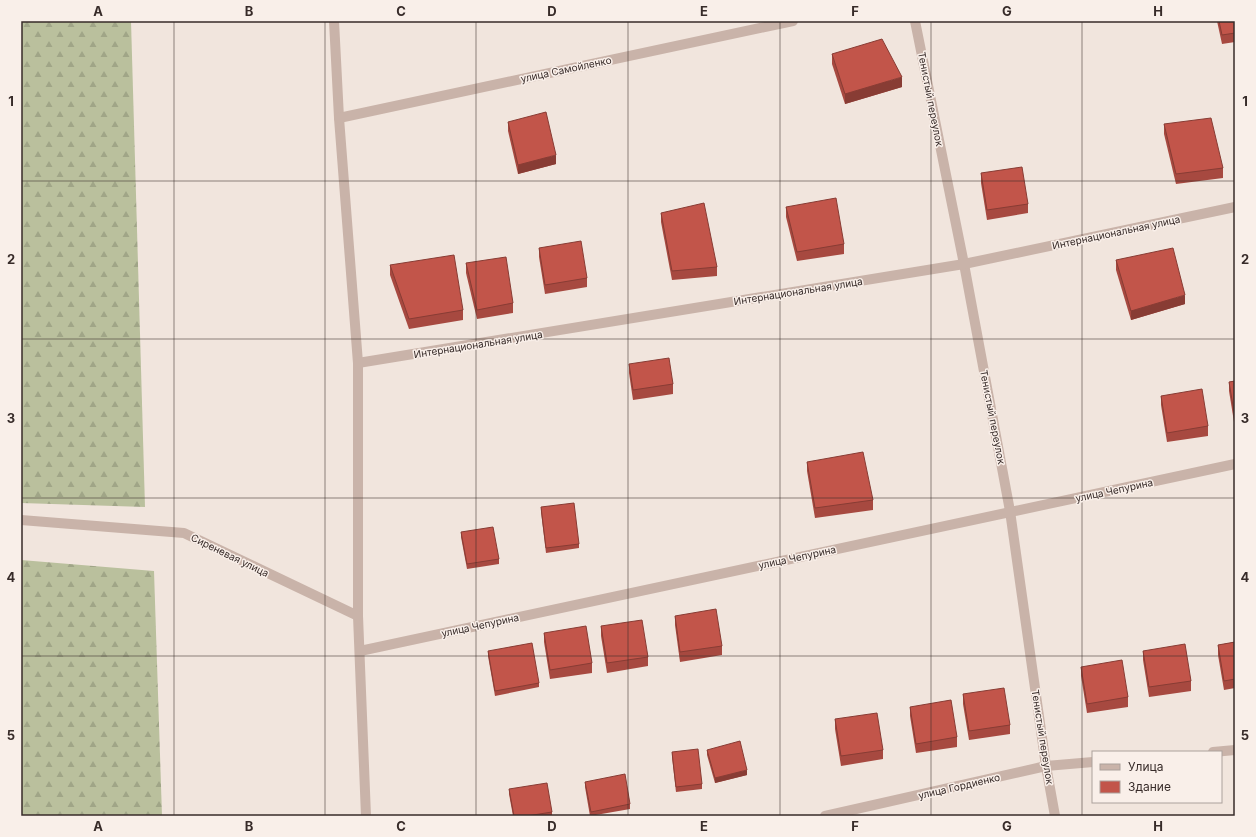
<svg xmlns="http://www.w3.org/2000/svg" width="1256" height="837" viewBox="0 0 1256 837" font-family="Inter,sans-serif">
<defs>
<pattern id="forest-firs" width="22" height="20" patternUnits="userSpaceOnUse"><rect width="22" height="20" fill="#bac09d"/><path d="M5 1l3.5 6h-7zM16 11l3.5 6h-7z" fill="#a0a587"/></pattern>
</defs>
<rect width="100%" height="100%" fill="#f1e5dd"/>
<g fill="url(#forest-firs)">
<path d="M21,21H131L145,507L21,503Z"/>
<path d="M21,560L154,571L162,816H21Z"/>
</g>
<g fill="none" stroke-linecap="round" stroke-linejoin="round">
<g stroke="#c9b3a9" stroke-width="10">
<path d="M334,21L339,118L358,363V616L366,816"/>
<path d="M915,21L964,264L1010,511L1046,766L1055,816"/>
<path d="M339,118L793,21"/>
<path d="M358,363L964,264L1235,207"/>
<path d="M21,520L184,533L358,616"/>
<path d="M360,651L1235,464"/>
<path d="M1213,752L1235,750"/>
<path d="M825,816L1046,766L1093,762"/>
</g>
</g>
<g fill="#a74940">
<path d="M1217,21H1235V42L1222,44Z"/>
<path d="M832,54L902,87L845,104L832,64Z"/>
<path d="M508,122L556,164L518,174L508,131Z"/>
<path d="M1164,124L1223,168V178L1176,184L1164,134Z"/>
<path d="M981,173L1028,204V213L987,220L981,183Z"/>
<path d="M786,207L844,244V254L797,261L786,217Z"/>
<path d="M661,213L717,267V276L672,280L661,222Z"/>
<path d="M539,248L587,278V287L545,294L539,257Z"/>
<path d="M1116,260L1185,304L1131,320L1116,270Z"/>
<path d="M466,263L513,303V313L477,319L466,273Z"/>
<path d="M390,265L463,310V320L409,329L390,275Z"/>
<path d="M629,364L673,384V394L633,400L629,373Z"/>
<path d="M1235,381V428L1229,391V382Z"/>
<path d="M1161,396L1208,426V436L1167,442L1161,405Z"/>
<path d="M807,462L873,500V510L815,518L807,471Z"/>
<path d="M541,507L579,544V548L546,553L541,512Z"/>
<path d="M461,532L499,559V564L467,569L461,537Z"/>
<path d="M675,616L722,646V655L680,662L675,625Z"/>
<path d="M601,626L648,657V666L607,673L601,636Z"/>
<path d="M544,633L592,663V673L550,679L544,642Z"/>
<path d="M1235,642V688L1224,690L1218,655V645Z"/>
<path d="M488,651L539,683V687L495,696L488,656Z"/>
<path d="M1143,651L1191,681V691L1149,697L1143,660Z"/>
<path d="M1081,667L1128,697V707L1087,713L1081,676Z"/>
<path d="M963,694L1010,725V734L969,740L963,704Z"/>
<path d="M910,707L957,737V747L916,753L910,716Z"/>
<path d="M835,719L883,750V759L841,766L835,729Z"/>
<path d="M707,750L747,775L715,783L707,755Z"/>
<path d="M672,752L702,784V789L676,792L672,757Z"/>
<path d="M585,782L630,804V809L590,816L585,787Z"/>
<path d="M509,789L552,812V816H513L509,794Z"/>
</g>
<g fill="#883c34">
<path d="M902,77V87L845,104V94Z"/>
<path d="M556,155V164L518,174V165Z"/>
<path d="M1185,295V304L1131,320V311Z"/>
<path d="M747,770V775L715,783V778Z"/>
</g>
<g fill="#c2554a" stroke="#883c34">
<path d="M1219,21H1235V33L1222,35Z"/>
<path d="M882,39L902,77L845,94L832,54Z"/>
<path d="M546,112L556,155L518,165L508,122Z"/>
<path d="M1211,118L1223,168L1176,174L1164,124Z"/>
<path d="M1022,167L1028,204L987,210L981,173Z"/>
<path d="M836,198L844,244L797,252L786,207Z"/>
<path d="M704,203L717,267L672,271L661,213Z"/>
<path d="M581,241L587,278L545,285L539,248Z"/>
<path d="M1173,248L1185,295L1131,311L1116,260Z"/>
<path d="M454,255L463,310L409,319L390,265Z"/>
<path d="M506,257L513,303L477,310L466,263Z"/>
<path d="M669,358L673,384L633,390L629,364Z"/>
<path d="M1235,381V418L1229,382Z"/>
<path d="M1202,389L1208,426L1167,433L1161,396Z"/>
<path d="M863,452L873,500L815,508L807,462Z"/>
<path d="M574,503L579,544L546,548L541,507Z"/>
<path d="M493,527L499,559L467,564L461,532Z"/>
<path d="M716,609L722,646L680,652L675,616Z"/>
<path d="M642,620L648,657L607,663L601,626Z"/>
<path d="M586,626L592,663L550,670L544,633Z"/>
<path d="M1235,642V679L1224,681L1218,645Z"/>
<path d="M532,643L539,683L495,691L488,651Z"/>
<path d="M1185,644L1191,681L1149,687L1143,651Z"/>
<path d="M1122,660L1128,697L1087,704L1081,667Z"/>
<path d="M1004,688L1010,725L969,731L963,694Z"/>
<path d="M951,700L957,737L916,744L910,707Z"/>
<path d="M877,713L883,750L841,756L835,719Z"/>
<path d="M740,741L747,770L715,778L707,750Z"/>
<path d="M698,749L702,784L676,787L672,752Z"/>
<path d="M625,774L630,804L591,812L585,782Z"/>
<path d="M547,783L552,812L527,816H514L509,789Z"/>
</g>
<path fill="none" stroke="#372b29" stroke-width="1" stroke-opacity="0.55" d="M174,21V816M325,21V816M476,21V816M628,21V816M780,21V816M931,21V816M1082,21V816M21,181H1235M21,339H1235M21,498H1235M21,656H1235"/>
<g text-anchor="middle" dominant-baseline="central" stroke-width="3" stroke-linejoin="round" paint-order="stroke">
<g font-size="10" fill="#372b29" stroke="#f9efe9">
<text transform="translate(566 69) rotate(-12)">улица Самойленко</text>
<text transform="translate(931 99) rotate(79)">Тенистый переулок</text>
<text transform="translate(1116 232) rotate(-12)">Интернациональная улица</text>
<text transform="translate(798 291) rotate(-9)">Интернациональная улица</text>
<text transform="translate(478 344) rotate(-9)">Интернациональная улица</text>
<text transform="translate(993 417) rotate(79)">Тенистый переулок</text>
<text transform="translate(1114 490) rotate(-12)">улица Чепурина</text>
<text transform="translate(230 555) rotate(26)">Сиреневая улица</text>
<text transform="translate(797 557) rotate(-12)">улица Чепурина</text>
<text transform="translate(480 625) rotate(-12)">улица Чепурина</text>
<text transform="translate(1043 737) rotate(81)">Тенистый переулок</text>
<text transform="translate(959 786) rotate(-13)">улица Гордиенко</text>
</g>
</g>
<rect width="1256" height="837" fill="none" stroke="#f9efe9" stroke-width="44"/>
<rect x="1092" y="751" width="130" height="52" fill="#f9efe9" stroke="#aba19c"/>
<rect x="1100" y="764" width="20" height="6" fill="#c9b3a9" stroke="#aba19c"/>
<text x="1128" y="771" font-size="12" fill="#372b29">Улица</text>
<rect x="1100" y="781" width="20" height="12" fill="#c2554a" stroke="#aba19c"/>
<text x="1128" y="791" font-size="12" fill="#372b29">Здание</text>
<rect x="22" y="22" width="1212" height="793" fill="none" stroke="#372b29" stroke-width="1.5"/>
<g font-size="13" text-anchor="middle" font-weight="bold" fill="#372b29">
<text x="98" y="16">A</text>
<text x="249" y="16">B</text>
<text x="401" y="16">C</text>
<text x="552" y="16">D</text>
<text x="704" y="16">E</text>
<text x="855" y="16">F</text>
<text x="1007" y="16">G</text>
<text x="1158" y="16">H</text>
<text x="11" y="106">1</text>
<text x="1245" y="106">1</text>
<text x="11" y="264">2</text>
<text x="1245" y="264">2</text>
<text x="11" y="423">3</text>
<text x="1245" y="423">3</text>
<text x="11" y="582">4</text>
<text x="1245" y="582">4</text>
<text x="11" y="740">5</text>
<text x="1245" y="740">5</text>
<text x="98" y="831">A</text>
<text x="249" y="831">B</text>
<text x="401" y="831">C</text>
<text x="552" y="831">D</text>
<text x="704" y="831">E</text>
<text x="855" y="831">F</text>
<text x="1007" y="831">G</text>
<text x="1158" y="831">H</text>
</g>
</svg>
